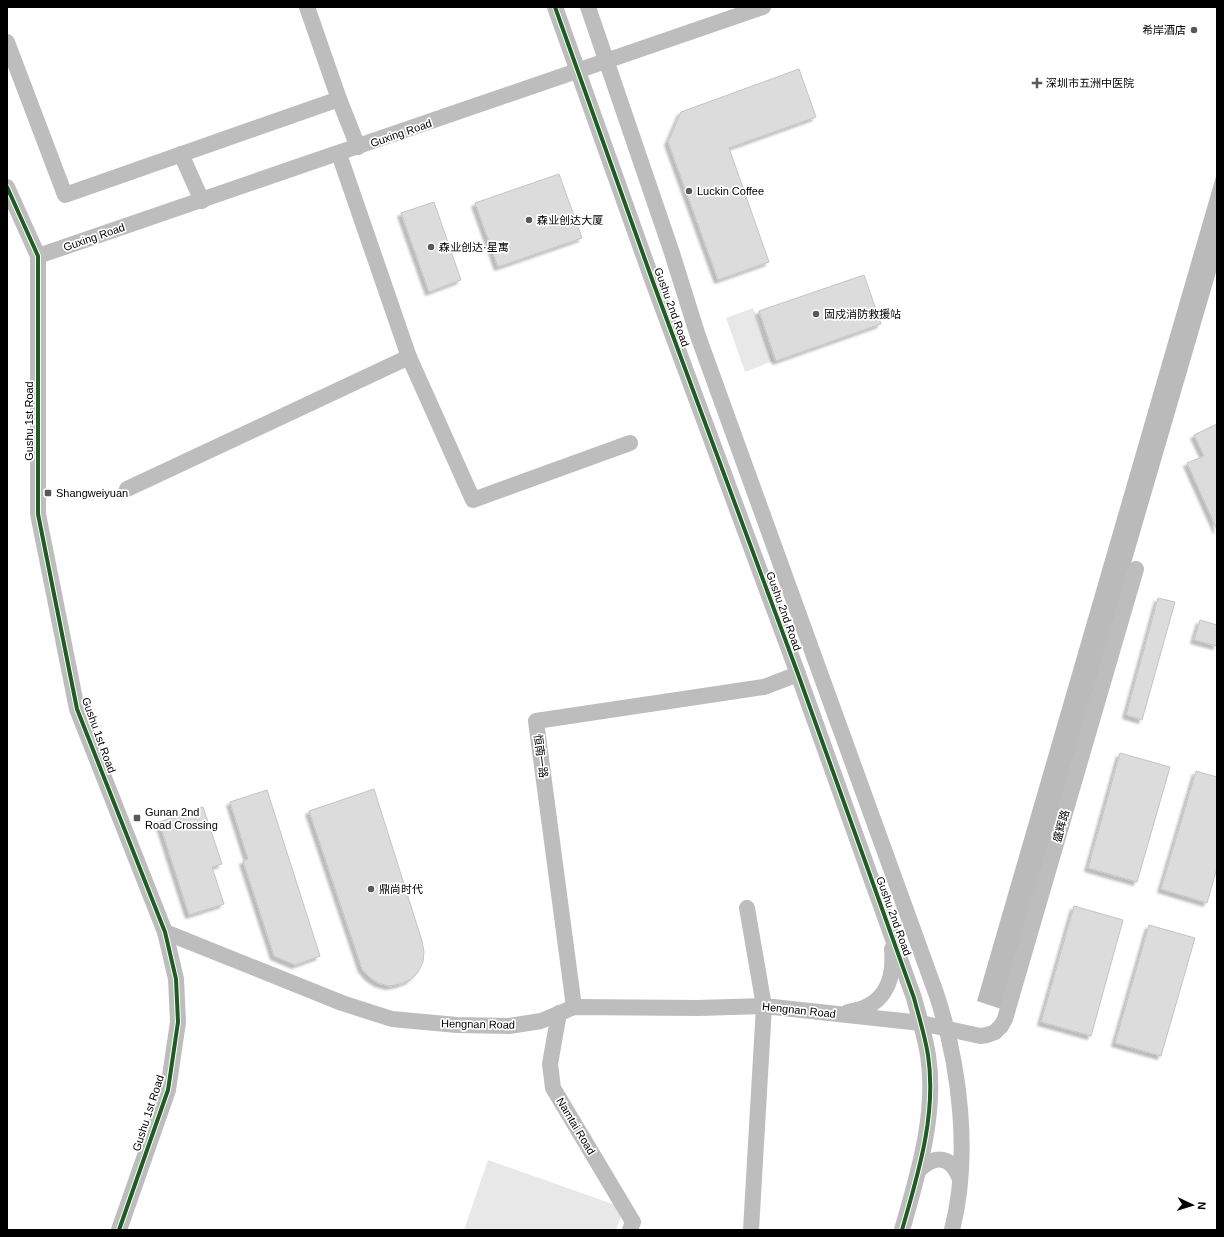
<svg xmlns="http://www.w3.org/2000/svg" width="1224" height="1237" viewBox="0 0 1224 1237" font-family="Helvetica,'Noto Sans SC',sans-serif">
<defs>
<filter id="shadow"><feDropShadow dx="-3.5" dy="3.5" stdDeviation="1" flood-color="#0004"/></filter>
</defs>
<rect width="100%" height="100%" fill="#fff"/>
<g fill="#e8e8e8">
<path d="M753,308L773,361L745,372L726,318Z"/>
<path d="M488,1160L624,1208L616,1230H464Z"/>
</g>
<path fill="#bababa" d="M1217,173V269L1001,1009L977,1001Z"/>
<g fill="#dcdcdc" stroke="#c4c4c4" filter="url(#shadow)">
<path d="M799,69L816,117L729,148L769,262L718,280L668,142L681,112Z"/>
<path d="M559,174L582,238L498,267L475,203Z"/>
<path d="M434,202L461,280L429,292L401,213Z"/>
<path d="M864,275L881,324L776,361L759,311Z"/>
<path d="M1217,424V530L1187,463L1204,456L1194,435Z"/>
<path d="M1158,598L1175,602L1142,720L1126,715Z"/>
<path d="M1200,620L1217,625V646L1194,640Z"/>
<path d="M1120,753L1170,767L1137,882L1088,868Z"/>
<path d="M1196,771L1217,777V868L1207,903L1161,889Z"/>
<path d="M374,789L422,941L424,952L423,962L418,972L410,980L400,984L389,986L378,983L369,977L362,969L309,811Z"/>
<path d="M267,790L320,956L295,965L274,956L243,861L248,859L230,802Z"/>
<path d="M203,807L222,864L212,867L224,904L189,915L159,822Z"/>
<path d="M1074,906L1123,920L1091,1036L1041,1022Z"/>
<path d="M1149,925L1195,938L1161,1056L1115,1043Z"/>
</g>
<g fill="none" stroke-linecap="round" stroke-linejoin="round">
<g stroke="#bdbdbd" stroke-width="16">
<path d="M307,7L339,99L358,147"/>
<path d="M555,7L653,282L798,674L914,998C919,1017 925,1036 928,1055C937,1114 918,1174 902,1230"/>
<path d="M588,7L671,250L698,336L936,993C960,1065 971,1156 952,1230"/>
<path d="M7,42L65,195L339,99"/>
<path d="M181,154L202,201"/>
<path d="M339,154L409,357L473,500L630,443"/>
<path d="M7,187L38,256V514L77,709L165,932L176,979L178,1022L168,1090L119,1230"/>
<path d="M38,256C280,175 521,89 763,7"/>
<path d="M127,489L409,357"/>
<path d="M747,908L764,1006L751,1230"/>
<path d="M165,932L342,1003L392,1019L457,1025L509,1026L541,1021L574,1007L698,1008L764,1006L921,1023L980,1036L987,1035L995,1032L1001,1026L1005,1019L1136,569"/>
<path d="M574,1007L536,721L764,687L798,674"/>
<path d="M848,1012C883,1007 895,983 892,949"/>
<path d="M559,1013L550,1064L553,1088L633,1222L630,1230"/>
<path d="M919,1170C936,1154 951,1156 960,1179"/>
</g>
<defs>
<g id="cycleway">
<path d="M555,7L653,282L798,674L914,998C919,1017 925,1036 928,1055C937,1114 918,1174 902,1230"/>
<path d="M7,187L38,256V514L77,709L165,932L176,979L178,1022L168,1090L119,1230"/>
</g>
</defs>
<use href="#cycleway" stroke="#fff" stroke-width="6"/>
<use href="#cycleway" stroke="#1b5e20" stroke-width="4"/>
</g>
<g fill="#595959" stroke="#fff" stroke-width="1.5">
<circle cx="1194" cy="30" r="4"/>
<path d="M1035 77h4v4h4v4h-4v4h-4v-4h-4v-4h4z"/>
<circle cx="689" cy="191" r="4"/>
<circle cx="529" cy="220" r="4"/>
<circle cx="431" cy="247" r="4"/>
<circle cx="816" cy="314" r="4"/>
<rect x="44" y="489" width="8" height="8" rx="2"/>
<rect x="133" y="814" width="8" height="8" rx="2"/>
<circle cx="371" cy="889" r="4"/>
</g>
<g text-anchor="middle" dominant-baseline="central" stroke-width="3.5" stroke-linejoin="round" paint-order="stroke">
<g font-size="11" fill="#000" stroke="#fff" text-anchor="start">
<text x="1186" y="30" text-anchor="end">希岸酒店</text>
<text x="1046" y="83">深圳市五洲中医院</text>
<text x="697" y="191">Luckin Coffee</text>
<text x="537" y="220">森业创达大厦</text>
<text x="439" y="247">森业创达·星寓</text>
<text x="824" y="314">固戍消防救援站</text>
<text x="56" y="493">Shangweiyuan</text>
<text x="145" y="812">Gunan 2nd<tspan x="145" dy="13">Road Crossing</tspan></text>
<text x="379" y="889">鼎尚时代</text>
</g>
<g font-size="11" fill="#000" stroke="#fff">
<text transform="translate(401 133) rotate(-19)">Guxing Road</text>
<text transform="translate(94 237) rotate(-19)">Guxing Road</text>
<text transform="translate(672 307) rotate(70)">Gushu 2nd Road</text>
<text transform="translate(29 421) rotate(-90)">Gushu 1st Road</text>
<text transform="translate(784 611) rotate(70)">Gushu 2nd Road</text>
<text transform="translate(99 735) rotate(70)">Gushu 1st Road</text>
<text transform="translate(541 756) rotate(82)">恒南一路</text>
<text transform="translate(1061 826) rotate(-74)">盛辉路</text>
<text transform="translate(894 916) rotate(70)">Gushu 2nd Road</text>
<text transform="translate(799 1010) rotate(6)">Hengnan Road</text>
<text transform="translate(478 1024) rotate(1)">Hengnan Road</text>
<text transform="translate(148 1113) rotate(-72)">Gushu 1st Road</text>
<text transform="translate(576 1126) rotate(59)">Namtai Road</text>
</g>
</g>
<rect width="1224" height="1237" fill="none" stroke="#000000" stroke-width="16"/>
<g transform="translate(1192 1205) rotate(94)" stroke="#ffffff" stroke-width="3" paint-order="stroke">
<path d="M0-3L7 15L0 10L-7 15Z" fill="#000000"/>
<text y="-6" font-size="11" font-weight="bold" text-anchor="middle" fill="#000000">N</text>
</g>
</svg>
